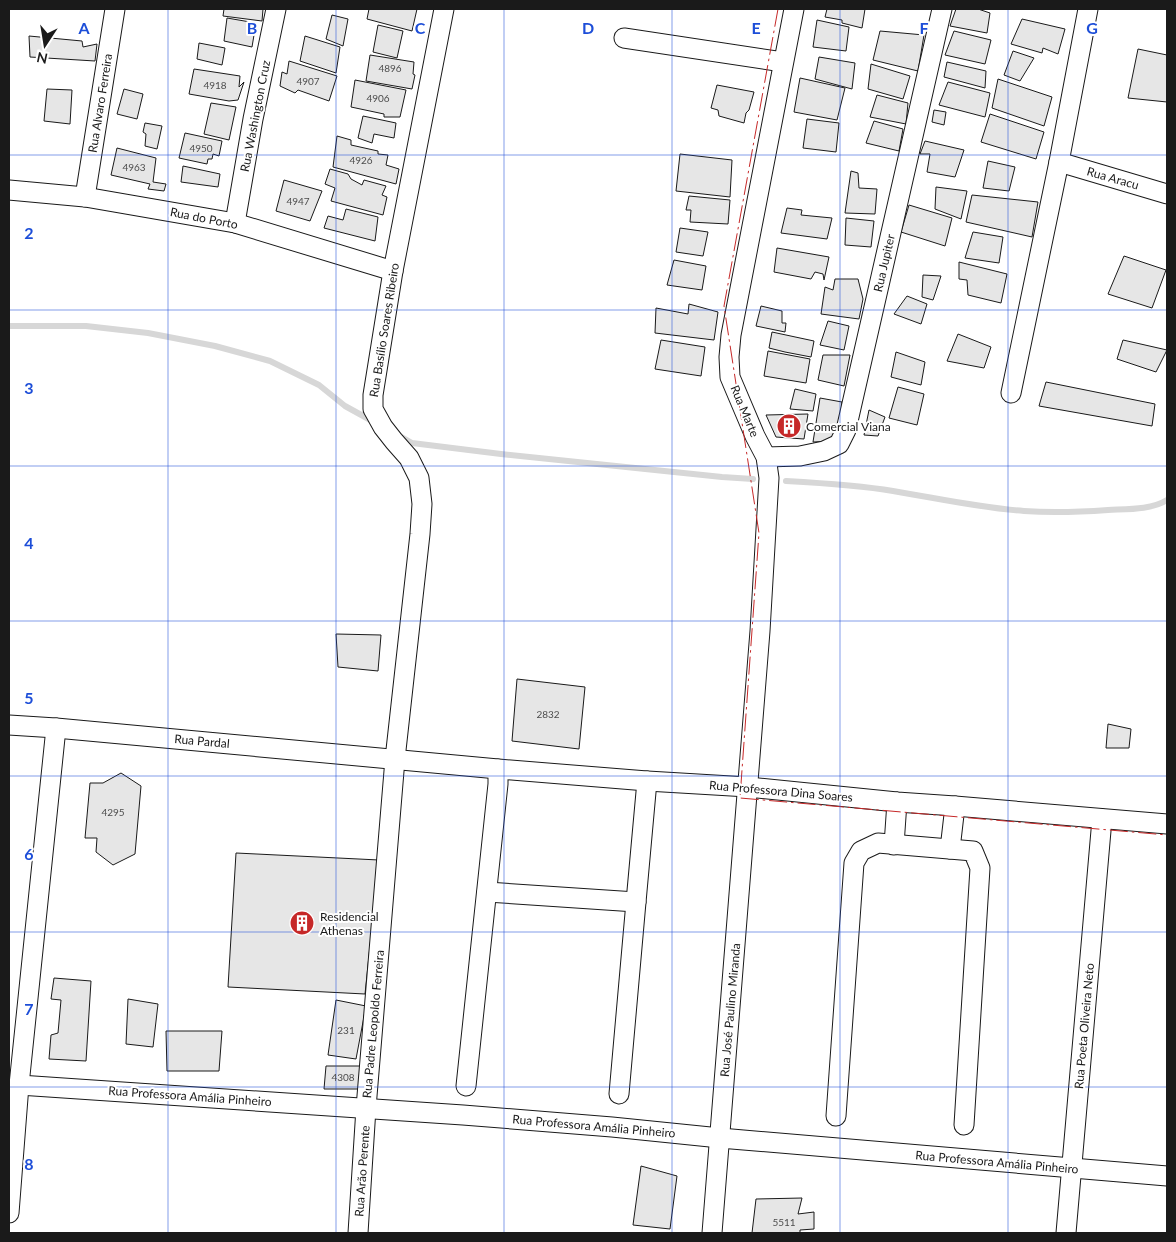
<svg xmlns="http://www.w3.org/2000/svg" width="1176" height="1242" viewBox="0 0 1176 1242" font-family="Lato,sans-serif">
<rect width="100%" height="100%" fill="#fff"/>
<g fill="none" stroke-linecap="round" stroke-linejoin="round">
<g stroke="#d7d7d7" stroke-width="6">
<path d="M9,326H86L148,333L215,346L270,361L319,385L345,406L374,422"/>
<path d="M398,435L412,443L501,454L722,477L753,479"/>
<path d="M786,481C822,483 858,485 893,491C936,498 980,508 1024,511C1052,513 1080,512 1108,510C1127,509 1151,510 1167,500"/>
</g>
</g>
<g fill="#e6e6e6" stroke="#1a1a1a">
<path d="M224,9H263L262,21L223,16Z"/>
<path d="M369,9H417L412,31L367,19Z"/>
<path d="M827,9H865L862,28L842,23V20L825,17Z"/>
<path d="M956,9H978L990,13L987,33L950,26Z"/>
<path d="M332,15L348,19L343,46L326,39Z"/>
<path d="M227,18L256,23L252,47L224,41Z"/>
<path d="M1022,19L1065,29L1058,54L1043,48L1042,53L1011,44Z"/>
<path d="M817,20L849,27L846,51L813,47Z"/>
<path d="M378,25L403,31L397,58L373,52Z"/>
<path d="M880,31L924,35L918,71L873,60Z"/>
<path d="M954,31L991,40L985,64L945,55Z"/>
<path d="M29,36L82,41L83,47L97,44L95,61L30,57Z"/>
<path d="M305,36L340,47L336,73L300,61Z"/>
<path d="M199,43L225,48L222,65L197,59Z"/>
<path d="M1138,49L1167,55V102L1128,98Z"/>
<path d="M1013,51L1034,58L1020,81L1004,75Z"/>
<path d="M370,55L414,62L413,74L415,75L412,89L366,81Z"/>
<path d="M819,57L855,63L852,89L815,79Z"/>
<path d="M289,61L337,76L329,101L298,90L295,93L280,86L282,72L287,74Z"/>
<path d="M947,62L986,71L985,88L944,77Z"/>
<path d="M871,64L910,76L903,99L868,89Z"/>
<path d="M194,69L240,76L239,87L244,82L238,100L229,101L189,94Z"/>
<path d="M800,78L845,88L837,120L794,112Z"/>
<path d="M998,79L1052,97L1044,126L992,108Z"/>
<path d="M355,80L406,90L400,117H384V114L351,107Z"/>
<path d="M948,82L990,93L985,117L939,105Z"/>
<path d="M717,85L754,92L749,110L746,113L744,123L719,116L718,110L711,108Z"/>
<path d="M47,89L72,90L70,124L44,121Z"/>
<path d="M124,89L143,94L137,119L117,114Z"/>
<path d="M877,95L908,103L906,124L870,117Z"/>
<path d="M211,103L236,107L229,140L204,134Z"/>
<path d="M934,110L946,112L944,125L932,122Z"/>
<path d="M990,114L1044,132L1036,159L981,142Z"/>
<path d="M363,116L396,123L394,138L374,134L372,143L358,138Z"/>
<path d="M807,119L839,123L836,152L803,148Z"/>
<path d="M874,121L903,129L899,151L866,143Z"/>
<path d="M145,123L162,126L157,149L145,146L146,134L143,132Z"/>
<path d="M185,133L222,141L219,156L213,154L212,159H208L207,164L179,158Z"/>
<path d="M337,136L351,140V145L378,151V154L388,155L386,165L399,169L396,184L333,167Z"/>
<path d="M925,141L964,150L955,177L927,172L930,154H920Z"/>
<path d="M117,148L156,158L153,182L166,184L164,191L148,189L150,184L111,175Z"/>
<path d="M680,154L732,160L730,197L676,191Z"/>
<path d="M988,161L1015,167L1009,191L983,188Z"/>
<path d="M183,166L220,174L218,187L181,182Z"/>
<path d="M330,169L348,174L351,179L362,185L364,180L386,186L382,195L387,197L383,215L331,201L335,188L325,184Z"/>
<path d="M851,171L858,173L859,188L877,189L875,214L845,213Z"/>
<path d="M284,180L322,191L310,221L276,211Z"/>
<path d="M936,187L967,191L961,219L935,209Z"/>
<path d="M972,195L1038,202L1032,237L966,222Z"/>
<path d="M689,196L730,200L728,224L690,222L691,210H686Z"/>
<path d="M909,205L952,218L945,246L901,232Z"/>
<path d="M787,208L802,210L801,215L832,218L827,239L781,233Z"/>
<path d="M346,209L378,217L375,241L324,228L328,216L343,220Z"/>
<path d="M846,218L874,221L871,247L845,245Z"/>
<path d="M680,228L708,232L703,256L676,252Z"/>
<path d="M973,232L1003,237L999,263L965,258Z"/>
<path d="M777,248L829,257L824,280L823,274L815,272L811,279L774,272Z"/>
<path d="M1124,256L1166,270L1152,308L1108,294Z"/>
<path d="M674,260L706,266L702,290L667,285Z"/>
<path d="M959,262L1007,274L1001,303L968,295L967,280L959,279Z"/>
<path d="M923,275L941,276L933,300L922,297Z"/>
<path d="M835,279H858L863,299L859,319L821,314L825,287L833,290Z"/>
<path d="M907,296L927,304L921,324L894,314Z"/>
<path d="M689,304L718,312L714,340L655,333L656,308L688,314Z"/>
<path d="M761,306L782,311V323H786L785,332L756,326Z"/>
<path d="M828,321L849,326L844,350L820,345Z"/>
<path d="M772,332L814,341L811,357L785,352L769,348Z"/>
<path d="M958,334L991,347L984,368L947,361Z"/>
<path d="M661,340L705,347L701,376L655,369Z"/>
<path d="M1123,340L1167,350L1156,372L1117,359Z"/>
<path d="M768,351L810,359L806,383L764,376Z"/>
<path d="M896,352L925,362L921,385L891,377Z"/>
<path d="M823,355H850L844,386L818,380Z"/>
<path d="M1046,382L1155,404L1152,426L1039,406Z"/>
<path d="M898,387L924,394L917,425L889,418Z"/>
<path d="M795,389L816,394L813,411L790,409Z"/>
<path d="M820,398L842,402L840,430L836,441L813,442Z"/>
<path d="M869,410L885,417L878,436L864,435Z"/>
<path d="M808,414L804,439L776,437L766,415Z"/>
<path d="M336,634L381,635L378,671L338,667Z"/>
<path d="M517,679L585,687L579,749L512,741Z"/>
<path d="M1108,724L1131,729L1129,748H1106Z"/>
<path d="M121,773L141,786L135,854L113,865L96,852L97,838H85L90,783H103Z"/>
<path d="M236,853L379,860L365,994L228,987Z"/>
<path d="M54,978L91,981L86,1061L49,1059L51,1035L58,1033L61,1000L51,999Z"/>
<path d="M128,999L158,1004L153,1047L126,1044Z"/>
<path d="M336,1000L366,1006L356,1059L328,1055Z"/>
<path d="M166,1031H222L219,1071H167Z"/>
<path d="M326,1066H363L360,1089H324Z"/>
<path d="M641,1166L677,1176L670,1229L633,1225Z"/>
<path d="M802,1198L798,1214L814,1212V1229L800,1230V1233H752L756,1199Z"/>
</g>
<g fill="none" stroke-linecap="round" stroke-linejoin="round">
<defs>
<g id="street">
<path d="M624,38L783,62"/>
<path d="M1059,162L1167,194"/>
<path d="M9,190L85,197L235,223L393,271"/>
<path d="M85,197L115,9"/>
<path d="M235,223L253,119L276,9"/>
<path d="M1011,393L1059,162L1088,9"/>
<path d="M766,457L800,456L824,451L839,444L846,430L942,9"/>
<path d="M9,725L56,728L498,769L647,781L748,787L897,802L955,806L1167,824"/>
<path d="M894,845L897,802"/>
<path d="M950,849L955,806"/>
<path d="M487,892L636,902"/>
<path d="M19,1085L463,1115L612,1127L720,1138L1167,1176"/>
<path d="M466,1086L498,784V769"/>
<path d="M619,1094L636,902L647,781"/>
<path d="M836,1116L854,863L861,851L878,843L973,851L980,868L964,1125"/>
<path d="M9,1213L19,1085L56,728"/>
<path d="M358,1233L366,1108L395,759L420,534L422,504L419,478L409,458L394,441L383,427L373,409V395L393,271L444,9"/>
<path d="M712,1233L760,631L769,478L766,457L755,436L730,377L729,357L731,335L794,9"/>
<path d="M1066,1233L1102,819"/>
</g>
</defs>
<use href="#street" stroke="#1a1a1a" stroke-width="21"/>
<use href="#street" stroke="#fff" stroke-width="19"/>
<path stroke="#c62828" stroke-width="1" stroke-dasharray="18 4 2.5 4" stroke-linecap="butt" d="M778,9L724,306L759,533L740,798L1167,835"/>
</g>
<path fill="none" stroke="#1d4ed8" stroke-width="1" stroke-opacity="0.55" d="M168,9V1233M336,9V1233M504,9V1233M672,9V1233M840,9V1233M1008,9V1233M9,155H1167M9,310H1167M9,466H1167M9,621H1167M9,776H1167M9,932H1167M9,1087H1167"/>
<defs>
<symbol id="building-disc" viewBox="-11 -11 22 22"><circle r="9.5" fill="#c62828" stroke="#fff"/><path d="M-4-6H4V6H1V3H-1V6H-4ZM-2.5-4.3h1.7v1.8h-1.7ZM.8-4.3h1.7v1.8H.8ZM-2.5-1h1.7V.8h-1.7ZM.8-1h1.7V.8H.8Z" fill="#fff"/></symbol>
</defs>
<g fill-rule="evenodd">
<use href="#building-disc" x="775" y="412" width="28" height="28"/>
<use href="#building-disc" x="288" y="909" width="28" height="28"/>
</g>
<g text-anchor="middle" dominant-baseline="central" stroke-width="4" stroke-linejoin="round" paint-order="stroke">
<g font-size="10" fill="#4d4d4d">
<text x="390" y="68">4896</text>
<text x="308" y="81">4907</text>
<text x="215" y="85">4918</text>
<text x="378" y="98">4906</text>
<text x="201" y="148">4950</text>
<text x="361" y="160">4926</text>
<text x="134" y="167">4963</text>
<text x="298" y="201">4947</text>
<text x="548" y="714">2832</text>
<text x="113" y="812">4295</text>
<text x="346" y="1030">231</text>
<text x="343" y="1077">4308</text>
<text x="784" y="1222">5511</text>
</g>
<g font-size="12" fill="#1a1a1a" stroke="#fff">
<text transform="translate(100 103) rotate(-81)">Rua Alvaro Ferreira</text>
<text transform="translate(255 116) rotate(-79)">Rua Washington Cruz</text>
<text transform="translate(1113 178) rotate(16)">Rua Aracu</text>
<text transform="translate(204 218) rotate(11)">Rua do Porto</text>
<text transform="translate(884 263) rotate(-77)">Rua Jupiter</text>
<text transform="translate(384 330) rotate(-81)">Rua Basílio Soares Ribeiro</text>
<text transform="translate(745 411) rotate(67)">Rua Marte</text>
<text transform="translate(202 741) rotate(5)">Rua Pardal</text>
<text transform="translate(781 791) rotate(5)">Rua Professora Dina Soares</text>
<text transform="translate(730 1010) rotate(-85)">Rua José Paulino Miranda</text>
<text transform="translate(373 1024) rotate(-85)">Rua Padre Leopoldo Ferreira</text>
<text transform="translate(1084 1026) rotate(-85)">Rua Poeta Oliveira Neto</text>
<text transform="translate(190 1096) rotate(4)">Rua Professora Amália Pinheiro</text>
<text transform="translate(594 1126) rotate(5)">Rua Professora Amália Pinheiro</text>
<text transform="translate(997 1162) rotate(5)">Rua Professora Amália Pinheiro</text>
<text transform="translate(362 1171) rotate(-86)">Rua Arão Perente</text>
</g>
<g font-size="12" fill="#1a1a1a" stroke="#fff" text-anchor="start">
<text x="806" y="426">Comercial Viana</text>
<text x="320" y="916">Residencial<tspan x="320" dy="14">Athenas</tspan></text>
</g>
</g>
<g font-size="16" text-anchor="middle" font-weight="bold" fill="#1d4ed8" stroke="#fff" stroke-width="4" stroke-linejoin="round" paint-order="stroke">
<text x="84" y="34">A</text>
<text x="252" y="34">B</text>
<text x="420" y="34">C</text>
<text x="588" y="34">D</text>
<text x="756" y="34">E</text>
<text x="924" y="34">F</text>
<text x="1092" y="34">G</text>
<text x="29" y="239">2</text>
<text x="29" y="394">3</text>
<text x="29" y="549">4</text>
<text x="29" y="704">5</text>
<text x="29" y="860">6</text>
<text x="29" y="1015">7</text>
<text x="29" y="1170">8</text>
</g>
<rect width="1176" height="1242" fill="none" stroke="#1a1a1a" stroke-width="20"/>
<g transform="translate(45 45) rotate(192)" stroke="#ffffff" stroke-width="4" paint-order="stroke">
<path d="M0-4L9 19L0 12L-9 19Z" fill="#1a1a1a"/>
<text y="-8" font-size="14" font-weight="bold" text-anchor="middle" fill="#1a1a1a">N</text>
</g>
</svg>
